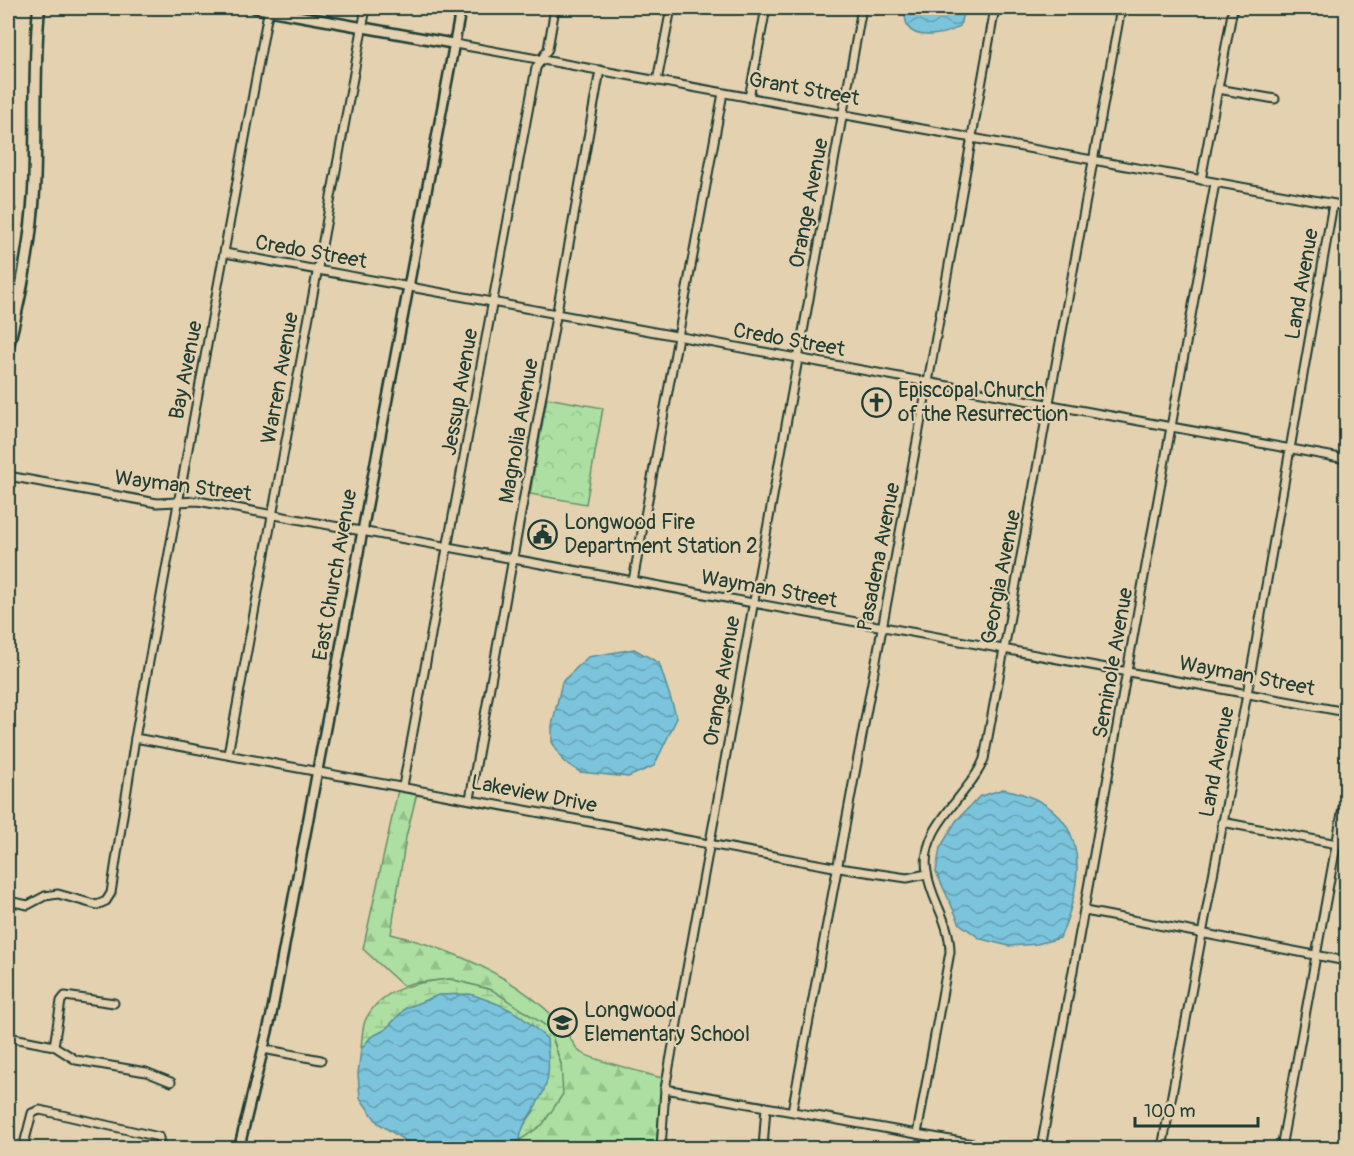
<svg xmlns="http://www.w3.org/2000/svg" width="1354" height="1156" viewBox="0 0 1354 1156" font-family="Pangolin,sans-serif">
<defs>
<pattern id="forest-firs" width="22" height="20" patternUnits="userSpaceOnUse" patternTransform="scale(1.5)"><rect width="22" height="20" fill="#acdfa1"/><path d="M5 1l3.5 6h-7zM16 11l3.5 6h-7z" fill="#94c08b"/></pattern>
<pattern id="wetland-marsh" width="20" height="14" patternUnits="userSpaceOnUse" patternTransform="scale(1.5)"><rect width="20" height="14" fill="#acdfa1"/><path d="M1 5h8M5 5V1M11 12h8M15 12V8" fill="none" stroke="#94c08b"/></pattern>
<pattern id="park-crowns" width="20" height="18" patternUnits="userSpaceOnUse" patternTransform="scale(1.5)"><rect width="20" height="18" fill="#acdfa1"/><path d="M2 6a3 3 0 1 1 6 0M12 15a3 3 0 1 1 6 0" fill="none" stroke="#94c08b"/></pattern>
<pattern id="water-waves" width="16" height="10" patternUnits="userSpaceOnUse" patternTransform="scale(1.5)"><rect width="16" height="10" fill="#7bc4dc"/><path d="M0 5q4-4 8 0t8 0" fill="none" stroke="#64a0b3"/></pattern>
</defs>
<rect width="100%" height="100%" fill="#e3d1af"/>
<filter id="ink" filterUnits="userSpaceOnUse"><feTurbulence type="fractalNoise" baseFrequency=".0167" numOctaves="2"/><feDisplacementMap in="SourceGraphic" scale="12" xChannelSelector="R" yChannelSelector="G"/><feConvolveMatrix kernelMatrix="1 2 1 2 8 2 1 2 1" color-interpolation-filters="sRGB"/></filter>
<g filter="url(#ink)">
<path fill="url(#forest-firs)" stroke="#668e6a" stroke-width="1.5" d="M398,790L417,793L406,837L391,934C451,949 515,976 559,1022C567,1031 572,1044 580,1052C586,1058 649,1074 662,1078L656,1148H520V1140L543,1124L561,1064L549,1028L492,990L450,979L412,983L403,986L363,949Z"/>
<g fill="url(#wetland-marsh)" stroke="#668e6a" stroke-width="1.5">
<path d="M8,197L16,209L8,268Z"/>
<path d="M450,979L492,990L549,1028L561,1064L563,1094L543,1124L520,1140L521,1129L534,1111L406,1008L385,1030L371,1037L361,1049C362,1040 362,1029 365,1021C380,987 419,982 450,979Z"/>
</g>
<path fill="url(#park-crowns)" stroke="#668e6a" stroke-width="1.5" d="M547,398L603,408L586,504L530,494Z"/>
<g fill="url(#water-waves)" stroke="#568e99" stroke-width="1.5">
<path d="M904,8H964L960,26C949,34 917,41 908,27C905,22 905,14 904,8Z"/>
<path d="M634,649L659,663L677,718L654,766L628,777L580,772L563,761L552,742V726L562,682L588,657Z"/>
<path d="M1003,789C1089,805 1088,871 1060,938L1037,944L1009,946L981,939L960,924L936,872L940,848L956,821L979,797Z"/>
<path d="M470,994C507,1006 519,1012 547,1039C548,1056 551,1074 544,1090C537,1108 521,1122 520,1140L504,1148H416L378,1123L360,1098L358,1074L361,1049L371,1037L385,1030L406,1008L438,995Z"/>
</g>
<g fill="none" stroke-linecap="round" stroke-linejoin="round">
<defs>
<g id="minor">
<path d="M455,44L1346,206"/>
<path d="M657,81L671,8"/>
<path d="M1218,89L1275,99"/>
<path d="M749,98L766,8"/>
<path d="M1201,180L1233,8"/>
<path d="M225,253L1346,459"/>
<path d="M8,476L157,503L198,501L1346,712"/>
<path d="M633,581L723,93"/>
<path d="M135,738L839,868L907,878L927,874"/>
<path d="M228,754L366,8"/>
<path d="M403,786L536,68L548,49L555,8"/>
<path d="M470,799L600,70"/>
<path d="M1222,822L1337,844"/>
<path d="M8,901L28,905L45,896L58,894L97,905L106,901L111,893L135,738L267,18L271,8"/>
<path d="M1085,911L1346,961"/>
<path d="M8,1037L54,1046L76,1060L146,1072L171,1082"/>
<path d="M54,1046L61,1001L65,996L114,1003"/>
<path d="M263,1049L321,1060"/>
<path d="M665,1089L995,1148"/>
<path d="M792,1111L928,382L995,8"/>
<path d="M917,1134L950,952C950,920 931,901 927,872C919,826 969,797 984,759L1121,8"/>
<path d="M23,1148L32,1113L40,1110L159,1137L160,1148"/>
<path d="M661,1148L665,1089L862,8"/>
<path d="M763,1148L766,1107"/>
<path d="M1041,1148L1215,183"/>
<path d="M1162,1148L1247,694L1333,204"/>
<path d="M1281,1148L1346,791"/>
</g>
<g id="tertiary">
<path d="M255,8L455,44"/>
<path d="M239,1148L271,1017L461,8"/>
</g>
<path id="primary" d="M8,346C21,295 31,244 34,191C37,130 33,69 39,8"/>
</defs>
<use href="#minor" stroke="#1f3d34" stroke-width="11"/>
<use href="#tertiary" stroke="#1f3d34" stroke-width="13"/>
<use href="#primary" stroke="#1f3d34" stroke-width="15"/>
<use href="#minor" stroke="#e3d1af" stroke-width="7"/>
<use href="#tertiary" stroke="#e3d1af" stroke-width="8"/>
<use href="#primary" stroke="#e3d1af" stroke-width="10"/>
</g>
</g>
<defs>
<symbol id="church-ring" viewBox="-11 -11 22 22"><circle r="9.5" fill="#e3d1af" stroke="#1f3d34" stroke-width="1.5"/><path d="M-1.2-6h2.4v3.5h3.3v2.4h-3.3V6h-2.4V-.1h-3.3v-2.4h3.3Z" fill="#1f3d34"/></symbol>
<symbol id="civic-ring" viewBox="-11 -11 22 22"><circle r="9.5" fill="#e3d1af" stroke="#1f3d34" stroke-width="1.5"/><path d="M-.6-6.5H3V-4.5H.6V-3L4-1V1h2V6H-6V1h2V-1L-.6-3ZM-1.2 2.5V6h2.4V2.5Z" fill="#1f3d34"/></symbol>
<symbol id="school-ring" viewBox="-11 -11 22 22"><circle r="9.5" fill="#e3d1af" stroke="#1f3d34" stroke-width="1.5"/><path d="M0-5L7-2L0 1L-7-2ZM-4 1L0 2.5L4 1V4Q0 6-4 4Z" fill="#1f3d34"/></symbol>
</defs>
<g fill-rule="evenodd">
<use href="#church-ring" x="860" y="386" width="33" height="33"/>
<use href="#civic-ring" x="526" y="518" width="33" height="33"/>
<use href="#school-ring" x="546" y="1006" width="33" height="33"/>
</g>
<g text-anchor="middle" dominant-baseline="central" stroke-width="4.5" stroke-linejoin="round" paint-order="stroke">
<g font-size="21" fill="#1f3d34" stroke="#e3d1af">
<text transform="translate(804 89) rotate(10)">Grant Street</text>
<text transform="translate(809 203) rotate(-79)">Orange Avenue</text>
<text transform="translate(311 252) rotate(10)">Credo Street</text>
<text transform="translate(1302 284) rotate(-80)">Land Avenue</text>
<text transform="translate(789 340) rotate(10)">Credo Street</text>
<text transform="translate(186 370) rotate(-79)">Bay Avenue</text>
<text transform="translate(280 378) rotate(-80)">Warren Avenue</text>
<text transform="translate(460 392) rotate(-80)">Jessup Avenue</text>
<text transform="translate(519 431) rotate(-80)">Magnolia Avenue</text>
<text transform="translate(183 486) rotate(7)">Wayman Street</text>
<text transform="translate(879 557) rotate(-79)">Pasadena Avenue</text>
<text transform="translate(335 575) rotate(-80)">East Church Avenue</text>
<text transform="translate(1001 577) rotate(-79)">Georgia Avenue</text>
<text transform="translate(769 589) rotate(10)">Wayman Street</text>
<text transform="translate(1113 663) rotate(-80)">Seminole Avenue</text>
<text transform="translate(1247 676) rotate(11)">Wayman Street</text>
<text transform="translate(722 681) rotate(-80)">Orange Avenue</text>
<text transform="translate(1217 762) rotate(-79)">Land Avenue</text>
<text transform="translate(534 794) rotate(11)">Lakeview Drive</text>
</g>
<g font-size="21" fill="#1f3d34" stroke="#e3d1af" text-anchor="start">
<text x="898" y="390">Episcopal Church<tspan x="898" dy="24">of the Resurrection</tspan></text>
<text x="564" y="522">Longwood Fire<tspan x="564" dy="24">Department Station 2</tspan></text>
<text x="584" y="1010">Longwood<tspan x="584" dy="24">Elementary School</tspan></text>
</g>
</g>
<rect width="1354" height="1156" fill="none" stroke="#e3d1af" stroke-width="30"/>
<rect x="15" y="15" width="1324" height="1126" fill="none" stroke="#1f3d34" stroke-width="2" filter="url(#ink)"/>
<path d="M1135 1117v9h123v-9" fill="none" stroke="#1f3d34" stroke-width="3"/>
<text x="1144" y="1117" font-size="18" fill="#1f3d34" stroke="#e3d1af" stroke-width="4.5" paint-order="stroke">100 m</text>
</svg>
